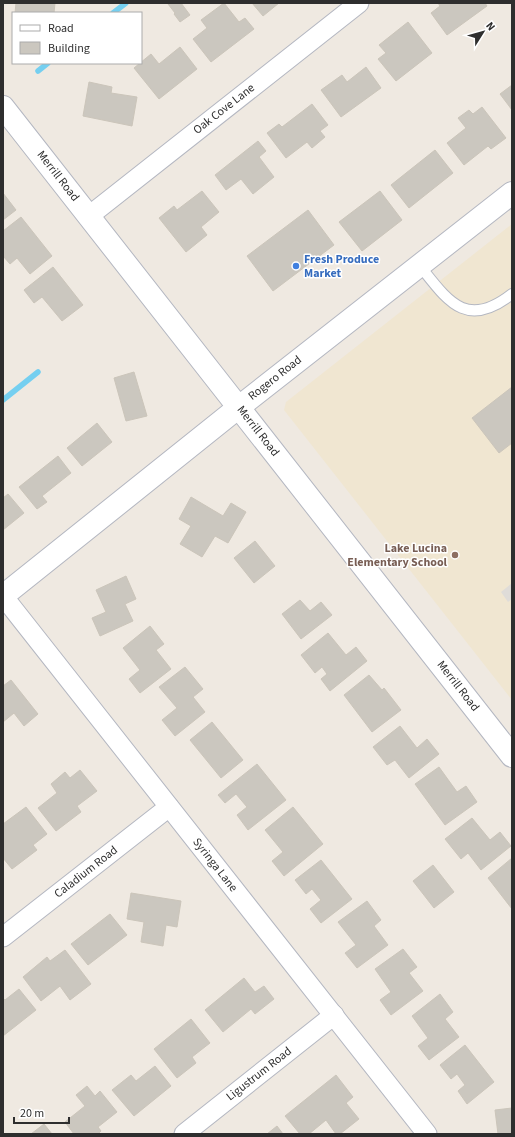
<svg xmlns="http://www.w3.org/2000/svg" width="515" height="1137" viewBox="0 0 515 1137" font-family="'Source Sans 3',sans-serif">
<rect width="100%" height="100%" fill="#efe9e1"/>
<path fill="#f0e6d1" d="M512,224V700L284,410L286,402Z"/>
<path fill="#dfdcd8" d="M512,583V599L508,602L501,592Z"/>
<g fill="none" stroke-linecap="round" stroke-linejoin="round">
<g stroke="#75cff0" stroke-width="5.5">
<path d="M113,13L126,3"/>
<path d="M38,71L48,63"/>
<path d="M3,400L38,372"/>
</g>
</g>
<g fill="#cbc7bf" stroke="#cbc5ba">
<path d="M16,3H55L54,13H15Z"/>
<path d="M169,3H181L190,15L180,22L174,14L175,13L168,4Z"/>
<path d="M224,3L239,22L245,18L254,29L211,62L193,39L207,28L201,20Z"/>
<path d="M252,3H279L263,16Z"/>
<path d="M438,3H485L487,6L447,35L431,13L440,6Z"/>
<path d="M408,22L432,53L396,81L378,59L386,53L379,45Z"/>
<path d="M180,47L197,69L159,99L134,68L151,54L159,64Z"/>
<path d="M366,67L381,88L341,117L321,90L342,75L347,82Z"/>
<path d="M89,82L112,87L111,93L137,97L132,126L83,116Z"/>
<path d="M512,85V110L500,94Z"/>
<path d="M312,104L328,125L320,131L325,137L312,148L307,142L286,158L267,133L279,124L282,127Z"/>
<path d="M482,107L506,138L491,149L488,146L464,165L447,143L466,128L458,118L469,110L473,114Z"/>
<path d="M258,141L266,151L259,157L274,177L253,194L241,179L226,190L215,175Z"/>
<path d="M435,150L453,173L409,208L391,185Z"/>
<path d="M202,191L219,212L201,227L207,235L186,252L159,218L174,206L177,210Z"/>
<path d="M380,191L402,220L362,251L339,222Z"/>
<path d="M3,193L16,210L3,220Z"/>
<path d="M308,210L334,245L273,291L247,256Z"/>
<path d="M21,217L52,256L30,274L17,258L10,264L3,256V231Z"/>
<path d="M53,267L83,305L62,321L42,297L34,303L24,290Z"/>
<path d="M134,372L147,416L126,421L114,378Z"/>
<path d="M512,387V443L499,453L472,418Z"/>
<path d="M97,423L112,442L82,466L67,448Z"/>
<path d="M58,456L71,473L42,496L47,502L37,509L19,487Z"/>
<path d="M8,494L24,513L3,530V498Z"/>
<path d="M191,497L223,516L231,503L246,512L228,543L215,536L202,557L180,544L191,526L179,519Z"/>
<path d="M255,541L275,566L254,583L234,558Z"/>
<path d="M126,576L136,599L125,604L133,621L100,636L92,618L106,612L96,590Z"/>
<path d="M300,600L310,611L321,602L332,615L301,639L282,614Z"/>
<path d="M150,626L164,644L156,650L171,669L140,693L129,679L140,670L123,648Z"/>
<path d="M328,633L346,655L356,647L367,661L330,691L321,679L327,674L322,667L315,673L301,655Z"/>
<path d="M185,667L203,689L193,697L205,712L175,736L162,720L177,708L159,687Z"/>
<path d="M369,675L382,690L384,688L401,710L372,732L344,695Z"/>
<path d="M11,680L38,714L24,726L14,713L3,722V686Z"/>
<path d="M212,722L243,760L221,778L190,740Z"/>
<path d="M400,726L417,748L427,739L439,754L409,778L395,760L387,765L373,747Z"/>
<path d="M257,764L286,800L248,830L237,815L247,807L236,794L225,803L218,795Z"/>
<path d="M439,767L457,792L466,786L477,802L445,825L415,784Z"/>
<path d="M80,770L97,791L77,806L81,812L56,831L38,808L57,793L51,784L65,772L70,778Z"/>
<path d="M26,807L47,834L33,845L37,850L12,869L3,858V824Z"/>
<path d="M293,807L323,844L284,876L272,861L283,852L265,830Z"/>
<path d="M472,818L490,840L500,832L511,846L481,870L468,853L461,859L445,839Z"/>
<path d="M512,858V909L488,878Z"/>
<path d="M321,860L352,899L321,923L310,909L321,900L312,889L306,894L295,880Z"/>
<path d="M433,865L454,892L434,908L413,881Z"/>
<path d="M131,893L181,901L177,927L166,925L163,946L141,942L144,922L127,919Z"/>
<path d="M367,901L381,920L374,926L388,945L357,968L345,953L356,945L338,922Z"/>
<path d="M110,914L127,935L88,965L71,944Z"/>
<path d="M403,949L417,967L409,973L423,991L391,1015L380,1000L391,992L375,969Z"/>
<path d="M65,950L91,984L70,1000L60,986L41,1001L23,977L47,957L50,961Z"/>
<path d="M244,978L255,992L264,986L274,999L255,1014L251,1009L223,1032L205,1010Z"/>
<path d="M19,989L36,1010L3,1036V998L5,1000Z"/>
<path d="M440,994L453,1012L445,1019L459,1037L429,1060L418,1046L428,1038L412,1016Z"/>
<path d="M191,1019L210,1043L192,1057L196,1063L177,1078L154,1049Z"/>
<path d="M465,1045L494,1082L467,1104L458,1091L465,1085L457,1074L451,1079L440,1065Z"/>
<path d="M155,1066L171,1086L134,1116L112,1090L131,1075L136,1081Z"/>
<path d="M336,1075L353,1097L346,1103L359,1119L340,1134H336L326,1120L309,1134H300L285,1116Z"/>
<path d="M87,1086L95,1096L100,1091L117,1112L98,1127L101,1131L98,1134H74L65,1122L85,1106L76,1095Z"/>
<path d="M512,1108V1134H498L495,1110Z"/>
<path d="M44,1124L52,1134H31Z"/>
<path d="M277,1126L283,1134H267Z"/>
</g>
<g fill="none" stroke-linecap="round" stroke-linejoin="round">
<defs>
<path id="lane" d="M420,266C448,301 466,330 512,294"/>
<g id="street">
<path d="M89,216L359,3"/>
<path d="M3,596L427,1134"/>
<path d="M3,937L169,807"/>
<path d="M184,1134L334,1015"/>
</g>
<g id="secondary">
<path d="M3,107L512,756"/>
<path d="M3,596L239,407L512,193"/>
</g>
</defs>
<use href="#lane" stroke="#b4b7c1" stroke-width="12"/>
<use href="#street" stroke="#b4b7c1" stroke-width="21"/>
<use href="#secondary" stroke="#b4b7c1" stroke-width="24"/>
<use href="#lane" stroke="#fff" stroke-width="10"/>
<use href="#street" stroke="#fff" stroke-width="19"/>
<use href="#secondary" stroke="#fff" stroke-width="22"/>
</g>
<circle fill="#3f7fe0" stroke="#fff" stroke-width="1.5" cx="296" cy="266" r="4"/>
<circle fill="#8d6e63" stroke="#fff" stroke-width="1.5" cx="455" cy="555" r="4"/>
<g text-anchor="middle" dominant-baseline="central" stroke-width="3" stroke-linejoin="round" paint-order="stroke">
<g font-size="12" fill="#2e2e2e" stroke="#fff">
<text transform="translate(224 109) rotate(-38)">Oak Cove Lane</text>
<text transform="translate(58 176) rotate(52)">Merrill Road</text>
<text transform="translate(275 378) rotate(-38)">Rogero Road</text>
<text transform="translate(258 431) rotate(52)">Merrill Road</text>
<text transform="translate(458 686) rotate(52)">Merrill Road</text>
<text transform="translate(215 865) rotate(52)">Syringa Lane</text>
<text transform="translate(86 872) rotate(-38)">Caladium Road</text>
<text transform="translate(259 1074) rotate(-38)">Ligustrum Road</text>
</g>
<g font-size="12" font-weight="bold" fill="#366cbe" stroke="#fff" text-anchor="start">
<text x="304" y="259">Fresh Produce<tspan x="304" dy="14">Market</tspan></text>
</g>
<g font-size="12" font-weight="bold" fill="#785e54" stroke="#fff" text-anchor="end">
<text x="447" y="548">Lake Lucina<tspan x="447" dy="14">Elementary School</tspan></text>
</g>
</g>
<rect width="515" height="1137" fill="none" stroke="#2e2e2e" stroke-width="8"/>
<rect x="12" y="12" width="130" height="52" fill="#ffffff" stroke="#ababab"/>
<rect x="20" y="25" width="20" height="6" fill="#ffffff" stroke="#ababab"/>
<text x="48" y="32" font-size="12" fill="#2e2e2e">Road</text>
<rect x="20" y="42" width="20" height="12" fill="#cbc7bf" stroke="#ababab"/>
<text x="48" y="52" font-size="12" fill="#2e2e2e">Building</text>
<g transform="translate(483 32) rotate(53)" stroke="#ffffff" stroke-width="3" paint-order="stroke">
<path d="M0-3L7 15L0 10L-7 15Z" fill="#2e2e2e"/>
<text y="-6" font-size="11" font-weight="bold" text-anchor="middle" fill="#2e2e2e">N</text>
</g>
<path d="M14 1117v6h55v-6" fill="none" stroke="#2e2e2e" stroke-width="2"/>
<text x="20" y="1117" font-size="12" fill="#2e2e2e" stroke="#ffffff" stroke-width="3" paint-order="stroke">20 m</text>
</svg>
